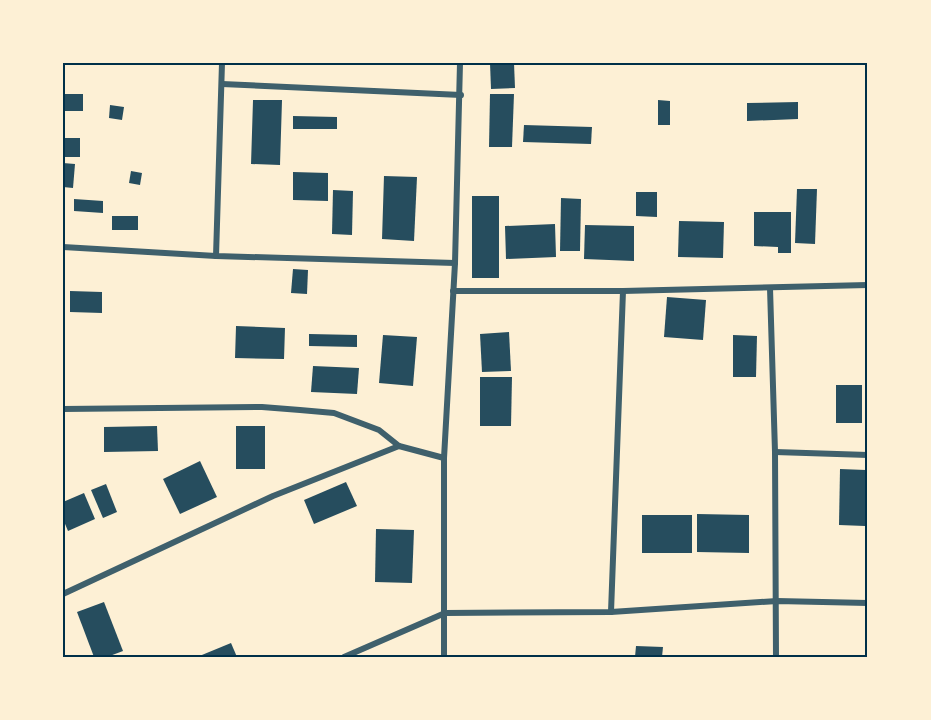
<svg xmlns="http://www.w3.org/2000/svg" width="931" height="720" viewBox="0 0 931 720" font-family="Arial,sans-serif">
<rect width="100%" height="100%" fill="#fdf0d5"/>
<g fill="#264d5e">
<path d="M490,63H514L515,88L491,89Z"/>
<rect x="63" y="94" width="20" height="17"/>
<path d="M490,94H514L512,147H489Z"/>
<path d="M253,100H282L280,165L251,164Z"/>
<path d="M658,100L670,101V125H658Z"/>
<path d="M798,102V119L747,121V103Z"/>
<path d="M110,105L124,107L122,120L109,118Z"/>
<path d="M293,116L337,117V129H293Z"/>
<path d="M524,125L592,127L591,144L523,142Z"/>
<rect x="63" y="138" width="17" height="19"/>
<path d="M63,163L75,164L73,188L63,187Z"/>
<path d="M131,171L142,173L140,185L129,183Z"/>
<path d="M293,172L328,173V201L293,200Z"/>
<path d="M384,176L417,177L414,241L382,239Z"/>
<path d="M797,189H817L815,244L795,243Z"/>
<path d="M333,190L353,191L352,235L332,234Z"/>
<path d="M636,192H657V217L636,216Z"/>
<rect x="472" y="196" width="27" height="82"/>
<path d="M561,198L581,199L580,251H560Z"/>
<path d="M74,199L103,201V213L74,211Z"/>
<path d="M754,212H791V253H778V247L754,246Z"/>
<rect x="112" y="216" width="26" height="14"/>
<path d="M679,221L724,222L723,258L678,257Z"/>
<path d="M555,224L556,257L506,259L505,226Z"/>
<path d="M585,225L634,226V261L584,259Z"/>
<path d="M293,269L308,270L307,294L291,293Z"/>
<path d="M70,291L102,292V313L70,312Z"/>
<path d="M667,297L706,300L703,340L664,337Z"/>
<path d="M236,326L285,328L284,359L235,358Z"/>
<path d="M509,332L511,371L482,372L480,334Z"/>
<path d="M309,334L357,335V347L309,346Z"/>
<path d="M383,335L417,337L413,386L379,383Z"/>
<path d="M733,335L757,336L756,377H733Z"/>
<path d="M313,366L359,368L357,394L311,392Z"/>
<path d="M480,377H512L511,426H480Z"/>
<rect x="836" y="385" width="26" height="38"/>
<path d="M157,426L158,451L104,452V427Z"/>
<rect x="236" y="426" width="29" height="43"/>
<path d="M200,461L217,497L180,514L163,479Z"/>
<path d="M840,469L866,470L865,526L839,525Z"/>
<path d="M346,482L357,506L314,524L304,500Z"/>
<path d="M106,484L117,512L103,518L91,490Z"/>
<path d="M84,493L95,519L68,531L63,519V502Z"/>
<path d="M697,514L749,515V553L697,552Z"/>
<rect x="642" y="515" width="50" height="38"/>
<path d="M376,529L414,530L412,583L375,582Z"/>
<path d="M104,602L123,651L107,657H94L77,612Z"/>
<path d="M231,643L237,657H197Z"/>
<path d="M636,646L663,647L662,657H635Z"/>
</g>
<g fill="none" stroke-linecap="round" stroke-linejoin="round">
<g stroke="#3f606c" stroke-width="6">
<path d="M222,84L461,95"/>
<path d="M63,247L216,256L455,263"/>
<path d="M216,256L222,63"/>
<path d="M770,288L775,452L776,657"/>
<path d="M453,291H623L868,285"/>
<path d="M63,409L262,407L300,410L334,413L379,430L399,446"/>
<path d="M775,452L868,455"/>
<path d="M63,594L273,496L399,446L444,458"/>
<path d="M611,612L623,291"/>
<path d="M344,657L445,613L611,612L777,601L868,603"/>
<path d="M444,657V458L455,263L460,63"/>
</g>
</g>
<rect width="931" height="720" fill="none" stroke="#fdf0d5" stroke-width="129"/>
<rect x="64" y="64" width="802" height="592" fill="none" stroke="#003049" stroke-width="2"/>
</svg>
